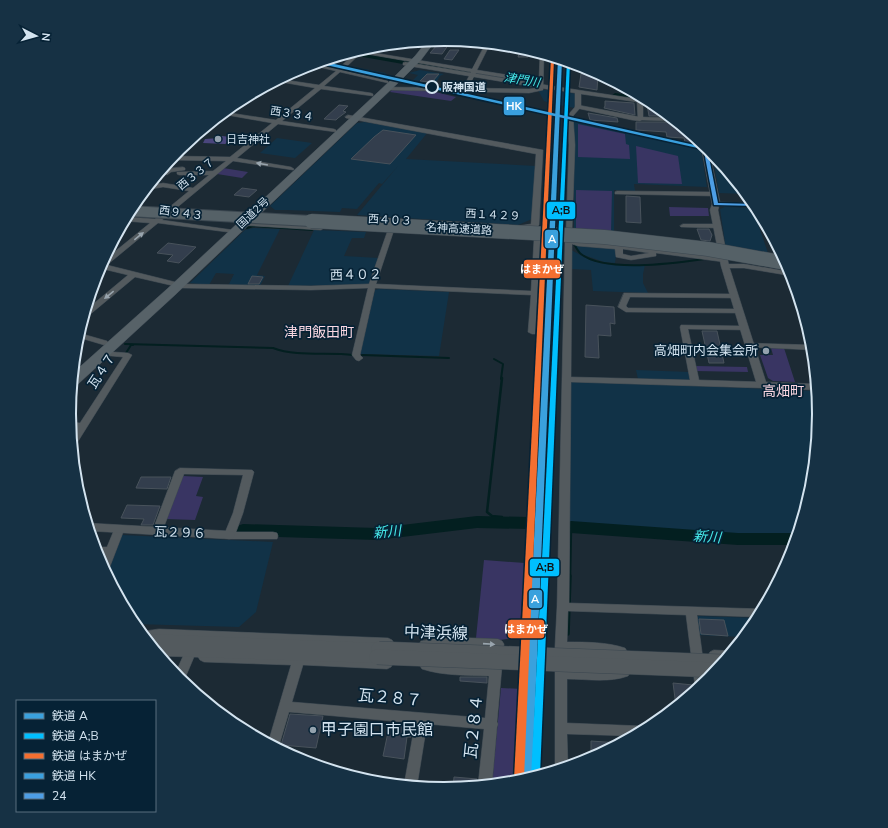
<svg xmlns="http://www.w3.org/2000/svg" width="888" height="828" viewBox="0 0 888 828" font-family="'Nunito Sans','Noto Sans JP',sans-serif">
<rect width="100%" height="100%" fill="#1c2a34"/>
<g fill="#113247">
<path d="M350,67H354L386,73L380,79L345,70Z"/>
<path d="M420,70L444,74L440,76L436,83L413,80L418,75L409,73Z"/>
<path d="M538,90H555L576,94L575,108L552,104L544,101Z"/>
<path d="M574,121L701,149L707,187L634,184L635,191L614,190V234L574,229Z"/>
<path d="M365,122L428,132L406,159L536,166L532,219L518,225L357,215L398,166L382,184L379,183L357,209L342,208L340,212L287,210H275L270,206L357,123Z"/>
<path d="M277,138L312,143L295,158L260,153Z"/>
<path d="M712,154H713L746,194L719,193Z"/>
<path d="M725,207L757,208L764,221H757L768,253L726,249L720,209Z"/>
<path d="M253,228L280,229L257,275L265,276L260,286H228L234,274L216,273L209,285L190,283L245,230Z"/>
<path d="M314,230L366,232L364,238H352L344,256L379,258L371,283L367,285L288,286Z"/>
<path d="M576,245L617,249L615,263L604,262L581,254L576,249Z"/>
<path d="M571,250L590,260L604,264L645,265L643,274V283L648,293L593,291L591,270L571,269Z"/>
<path d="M379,289L449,292L439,356L360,354L375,290Z"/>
<path d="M636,370L690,372L691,380L638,379Z"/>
<path d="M571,381L817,391L819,414L812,487L797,537L739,536L654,531L577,525L569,523Z"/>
<path d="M122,535L273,542L256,612L239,627L134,624L107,575Z"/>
<path d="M697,616L758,618L743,637L699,635Z"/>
</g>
<g fill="#393563">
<path d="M393,89L427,90L456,97L451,101L390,92Z"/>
<path d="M578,124L625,134L626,144L629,145L630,159L578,157Z"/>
<path d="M636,146L678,156L682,184L638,183Z"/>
<path d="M223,168L248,172L242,178L217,174Z"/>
<path d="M576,190L612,191L611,232L576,229Z"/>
<path d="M669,207L708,208L709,216H670Z"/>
<path d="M771,348H784L795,382L773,381L768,378L760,355H773Z"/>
<path d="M695,366L747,367L748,372L695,371Z"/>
<path d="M183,476L203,477L196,496L203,497L195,520L166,519Z"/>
<path d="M484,560L525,563L519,637L500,640L476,638Z"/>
<path d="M501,688L523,689L518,782L492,784Z"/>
</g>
<path fill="#4a467d" d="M222,136L231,137L229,142L225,144L203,143L205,139L219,138Z"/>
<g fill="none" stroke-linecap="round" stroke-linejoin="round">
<g stroke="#031f20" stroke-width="2">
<path d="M247,228L253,226L312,230"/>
<path d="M574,244C576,247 578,252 581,254C605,273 675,263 704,259"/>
<path d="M125,344L273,348C296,357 328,352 353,355"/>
<path d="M126,353L131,345H133"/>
<path d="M362,355L449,358"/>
<path d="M494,359L503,364L501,379"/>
</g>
<g stroke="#031f20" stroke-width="2.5">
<path d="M502,378L487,512L492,516L502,517V522"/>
<path d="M570,577L571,527"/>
</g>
<path stroke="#031f20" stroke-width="3.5" d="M568,634L570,576"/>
<g fill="#031f20" fill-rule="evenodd">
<path d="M354,51L471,70L475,73L471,76L346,54Z"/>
<path d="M615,93L642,97L651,102L648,103L612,98L611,96Z"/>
<path d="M477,516L529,517L535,519L538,523L535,527L529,529L477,528L377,540L243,536L237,534L234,530L237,526L243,524L377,528Z"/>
<path d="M571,521L738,533H798L794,545H738L571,533L565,531L562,527L565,523Z"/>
</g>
</g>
<g fill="#333e4d" stroke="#48525b">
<path d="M438,44H449L442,54L430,53Z"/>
<path d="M521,48L530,50L528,57H518Z"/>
<path d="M450,50H459L452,60L444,59Z"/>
<path d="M427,74H439L432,82L420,81Z"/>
<path d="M581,74L598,75L597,90L579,87Z"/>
<path d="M605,101L634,103L635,115L604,108L605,106Z"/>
<path d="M647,104H655L670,116H649Z"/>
<path d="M339,105L348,106L343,111L346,112L338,118L336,120L324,119Z"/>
<path d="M588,113L617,118L618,122L590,120Z"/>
<path d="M636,122H677L702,143L700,145L685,142L684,138L667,137L666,132L636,130Z"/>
<path d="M383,130L416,135L390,164L351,159L374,137Z"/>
<path d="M242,188L257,190L249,197L234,195Z"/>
<path d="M626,196L640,197L641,223L626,222Z"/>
<path d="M697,229H709L712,235L710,241L701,240Z"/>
<path d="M168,243L196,247L179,263L167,261L173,255L157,253Z"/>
<path d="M252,276L263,277L259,284H248Z"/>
<path d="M586,305L614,307L615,324L610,323L611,336L598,335L599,358L585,357Z"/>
<path d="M702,331H717L724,363H709Z"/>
<path d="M141,477H171L167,489L136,488Z"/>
<path d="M127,505L160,506L153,525H141L144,519L121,518Z"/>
<path d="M699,619L724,620L728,636L701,634Z"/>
<path d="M460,677H487V683L460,681Z"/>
<path d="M673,683L693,685L695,691L676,706Z"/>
<path d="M290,714L323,716L316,748L281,745Z"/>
<path d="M390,723L409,725V729H412L411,737H407L404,759L383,756Z"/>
<path d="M591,741L619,743L591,758Z"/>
<path d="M454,777L477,779V786L453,788Z"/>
</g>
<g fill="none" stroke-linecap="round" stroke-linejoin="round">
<defs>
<path id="pedestrian" d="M638,100H648L652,102H638Z"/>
<g id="minor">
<path d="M486,43L490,44L477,70L539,80L540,54H544L543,90L529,93L387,90L384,88L385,87L463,88L471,72L361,53L343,70L388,81V83L340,72L324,86L371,93L373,94V96L321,89L282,121L334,129L336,130V132L278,124L237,158L291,167L294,169L293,170L233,161L162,220L233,230L236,232L235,233L158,223L107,265L183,284L311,286L369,284L391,221L394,219L397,221L376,284L531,291L534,240L526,238L525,237C528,234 538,235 541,238L535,334H532L528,332L531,295L375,288L360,355L363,358L359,361L356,360L352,355L368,288L311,290L183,288L135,277L87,317H83L86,310L128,275L103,269L98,270L102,262L150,223L124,221L126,217L155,219L189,191L163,187L145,190L148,186L163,183L193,188L209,175H179L177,174V172L213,171L226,161L170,160L173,156L230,157L272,123L221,114L224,112L276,120L315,88L275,81L279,79L319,85L336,71L310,65L315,63L338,69L356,52L354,51L364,48L363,51L472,69ZM476,73L539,83L538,88L529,89L468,88Z"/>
<path d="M552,86L637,99V97L640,95L643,97V117L672,118L676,121L638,120L637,102L581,94V107L573,116L575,145L572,230L580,232V234C576,236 569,235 566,232L569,145L567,116L575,107V93L550,89V87Z"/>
<path d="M183,167L185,168V170L171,172L167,175L164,173L166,169Z"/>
<path d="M617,191L714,192L717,194L714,196L615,194V192Z"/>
<path d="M241,222L321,226L324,228L321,230L239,225L238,224Z"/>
<path d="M683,224H717L720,226L717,228L681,227L680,226Z"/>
<path d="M578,236L581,238L582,242L631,246L724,258L728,260L724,262L656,253V256L631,260L616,257L615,249L578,246L572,244L571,377L690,380L680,327L681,325L744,326H747L748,328L747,330L688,329L699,380L762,382L766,385L762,388L571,382L569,603L763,609L759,617L697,615L706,681L697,689L695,686L686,615L568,611L567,642C586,642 607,642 625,648L627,651L625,654L621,656L597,652L567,651V669L599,670L624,668L628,670L630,673L628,676C610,683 586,679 567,679V723L642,726L647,729L633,736L567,734L568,767L555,770V646L557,607L565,242L569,240H575L576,237ZM623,249L649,253L631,256L623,254Z"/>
<path d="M722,264H744L791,272L792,276L744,268H722Z"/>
<path d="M624,293L734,294H737V298L630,297L626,306L628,308L739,309L743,311L739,313L626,312L618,307Z"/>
<path d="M79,333L107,341L108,343L104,345L77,337Z"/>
<path d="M746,343L812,345L813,350L749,347H746L745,345Z"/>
<path d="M100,351L128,353L132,355L77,443L72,446L71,437L77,428H70V422L80,423L123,357L100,355L99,353Z"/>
<path d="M180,468L252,470L254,472L243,513L236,532H273L277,533L278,536L277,539H229L225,538L224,535L233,513L243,475L184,474L162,532L161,535H153L152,532L175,471Z"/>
<path d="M119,526L123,527L124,530L109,569L106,572L101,563L104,555H97L94,547H107L114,530L115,527Z"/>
<path d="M159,629L388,638L392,640L394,643L392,646L388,648L159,637L147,640L140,632Z"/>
<path d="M446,637L498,639L502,641L504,644L497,722L498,724L497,727L492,784L478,785L484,729L427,724L417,786L404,785L415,723L289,712L278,749L268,743L291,665L204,662L200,660L198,657L200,654L204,652L387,659L391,661L393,664L391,667L387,669L303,665L292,702L485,718L489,676C467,675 443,676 422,669L420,666L422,663L426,661L452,665L490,667L492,648L446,647L425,649L421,647L419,644L421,641Z"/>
<path d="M714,650L732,651L725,660L710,658L708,655L710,652Z"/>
<path d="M188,652L192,654L194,657L183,683L175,674L184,654Z"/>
</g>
<g id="tertiary">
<path d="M405,62L552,86L555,88L552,90L403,65V63Z"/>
<path d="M639,95L645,98H638L637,97Z"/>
<path d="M578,105L640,117L643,119L640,121L632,120L576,108L575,107Z"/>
<path d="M348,115L543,150L539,225C534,230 522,233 516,228L517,226L531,224L536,154L346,118L345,117Z"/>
<path d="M702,144L709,149L720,202L753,203L757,207L719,206L718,210L729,266L766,382L816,384L817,390L762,388L757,385L721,266L710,210L712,204L701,146Z"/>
<path d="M87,523L229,531L233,532L235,535L233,538L229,539L90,531Z"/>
<path d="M147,634L379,643L384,645L386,649L382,654L384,657L382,661L377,663L160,656L143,636Z"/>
</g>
<path id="secondary" d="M444,39L475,42L472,44L437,42L434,40Z"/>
<path id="trunk" d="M436,40L421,60L398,83L175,295L77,385L72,386L73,373L167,289L392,79L415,56L427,41Z"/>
</defs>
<use href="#pedestrian" stroke="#3b4750" stroke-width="1"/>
<use href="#minor" stroke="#3b4750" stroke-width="1"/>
<use href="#tertiary" stroke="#3b4750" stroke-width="1"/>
<use href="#secondary" stroke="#3b4750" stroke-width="1"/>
<use href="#trunk" stroke="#3b4750" stroke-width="1"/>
<use href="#pedestrian" fill="#535a5e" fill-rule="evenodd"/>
<use href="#minor" fill="#535a5e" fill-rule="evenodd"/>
<use href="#tertiary" fill="#535a5e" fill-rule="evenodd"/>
<use href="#secondary" fill="#5d6669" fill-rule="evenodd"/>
<use href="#trunk" fill="#576268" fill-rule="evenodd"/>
<defs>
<g id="tertiary-bridge">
<path d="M379,649L723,662"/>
<path d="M377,657L716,670"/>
</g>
<path id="motorway-bridge-far1" d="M129,211L329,222"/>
<path id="motorway-bridge" d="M311,221L604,237L708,249L786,263"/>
</defs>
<use href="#tertiary-bridge" stroke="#3b4750" stroke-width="16" stroke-linecap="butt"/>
<use href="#motorway-bridge-far1" stroke="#3b4750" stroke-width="12" stroke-linecap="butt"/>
<use href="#motorway-bridge" stroke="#3b4750" stroke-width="15" stroke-linecap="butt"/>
<use href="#tertiary-bridge" stroke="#535a5e" stroke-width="15"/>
<use href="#motorway-bridge-far1" stroke="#556167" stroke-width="10"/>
<use href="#motorway-bridge" stroke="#556167" stroke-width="14"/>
<defs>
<path id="bus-1" d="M704,145L707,147L718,203L754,204L756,206L714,205L703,146Z"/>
</defs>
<use href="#bus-1" stroke="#062235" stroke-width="3"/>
<use href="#bus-1" fill="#4d9ee5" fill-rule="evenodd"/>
<defs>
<path id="rail-1" d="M558,59L562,60L532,777L522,780Z"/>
<path id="rail-2" d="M567,61L570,62L540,775L531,778Z"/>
<path id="rail-3" d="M551,58L554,59L524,779L515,782L514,779Z"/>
<path id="rail-4" d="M321,61L708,148L711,151L317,63Z"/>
</defs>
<use href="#rail-1" stroke="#062235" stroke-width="3"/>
<use href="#rail-2" stroke="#062235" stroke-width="3"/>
<use href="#rail-3" stroke="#062235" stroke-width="3"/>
<use href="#rail-4" stroke="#062235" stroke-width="3"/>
<use href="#rail-1" fill="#3aa1dd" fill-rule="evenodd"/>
<use href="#rail-2" fill="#00bfff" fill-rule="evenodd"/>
<use href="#rail-3" fill="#f46f30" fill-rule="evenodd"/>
<use href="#rail-4" fill="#3aa0df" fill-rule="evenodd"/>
</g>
<defs><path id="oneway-solid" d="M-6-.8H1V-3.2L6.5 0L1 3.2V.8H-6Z"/></defs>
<g fill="#99a5ae">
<use href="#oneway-solid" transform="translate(262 164) rotate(-170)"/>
<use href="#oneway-solid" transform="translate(139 236) rotate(-39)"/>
<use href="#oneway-solid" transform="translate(109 295) rotate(141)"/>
<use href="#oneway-solid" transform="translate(489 644) rotate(4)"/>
</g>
<circle fill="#062235" stroke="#d3e3ef" stroke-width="2" cx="432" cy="87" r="6"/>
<g fill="#93a2ae" stroke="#062235" stroke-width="1.5">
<circle cx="218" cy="139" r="4"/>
<circle cx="766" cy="351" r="4"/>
<circle cx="313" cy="730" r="4"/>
</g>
<g text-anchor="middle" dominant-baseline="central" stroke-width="3.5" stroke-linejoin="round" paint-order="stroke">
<g font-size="11" font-weight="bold" fill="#d3e3ef" stroke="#062235" text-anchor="start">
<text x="442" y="87">阪神国道</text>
</g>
<g font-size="11" fill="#d3e3ef" stroke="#062235">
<text transform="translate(292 114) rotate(9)">西３３４</text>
<text transform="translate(196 174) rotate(-39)">西３３７</text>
<text transform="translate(181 213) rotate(8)">西９４３</text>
<text transform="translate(253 213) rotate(-43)">国道2号</text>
<text transform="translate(493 215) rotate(3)">西１４２９</text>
<text transform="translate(390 220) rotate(3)">西４０３</text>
<text transform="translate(459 229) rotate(3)">名神高速道路</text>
</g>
<g font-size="11" fill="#d3e3ef" stroke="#062235" text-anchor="start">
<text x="226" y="139">日吉神社</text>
</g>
<g font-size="12" font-style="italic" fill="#46e9e9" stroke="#062235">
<text transform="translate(522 80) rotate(9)">津門川</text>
</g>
<g font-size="13" fill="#d3e3ef" stroke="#062235">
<text transform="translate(356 275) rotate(-1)">西４０２</text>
<text transform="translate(102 371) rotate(-57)">瓦４７</text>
<text transform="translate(180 533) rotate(2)">瓦２９６</text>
</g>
<g font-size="13" fill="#d3e3ef" stroke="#062235" text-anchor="end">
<text x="758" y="351">高畑町内会集会所</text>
</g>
<g font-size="14" fill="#f8d6e1" stroke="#062235">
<text x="319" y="332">津門飯田町</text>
<text x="783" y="391">高畑町</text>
</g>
<g font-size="14" font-style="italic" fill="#46e9e9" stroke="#062235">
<text transform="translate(387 532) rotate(-5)">新川</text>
<text transform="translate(707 537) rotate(4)">新川</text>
</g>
<g font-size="16" fill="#d3e3ef" stroke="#062235">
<text transform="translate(436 633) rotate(2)">中津浜線</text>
<text transform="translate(390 698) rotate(5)">瓦２８７</text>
<text transform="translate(474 727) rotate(-84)">瓦２８４</text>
</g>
<g font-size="16" fill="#d3e3ef" stroke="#062235" text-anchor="start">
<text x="321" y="730">甲子園口市民館</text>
</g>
</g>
<path d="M0 0H888V828H0ZM76 414a368 368 0 1 1 736 0a368 368 0 1 1-736 0Z" fill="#163144" fill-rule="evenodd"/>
<path fill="none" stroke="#d3e3ef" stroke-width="2" d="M76 414a368 368 0 1 1 736 0a368 368 0 1 1-736 0Z"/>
<g stroke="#062235" stroke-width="1.5">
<rect x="503" y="96" width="22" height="20" rx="4" fill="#3aa0df"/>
<rect x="546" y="201" width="30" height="19" rx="4" fill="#00bfff"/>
<rect x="544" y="229" width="15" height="20" rx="4" fill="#3aa1dd"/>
<rect x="523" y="259" width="38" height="20" rx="4" fill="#f46f30"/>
<rect x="529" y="558" width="31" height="19" rx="4" fill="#00bfff"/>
<rect x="528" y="589" width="15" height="20" rx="4" fill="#3aa1dd"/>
<rect x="507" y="619" width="38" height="20" rx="4" fill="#f46f30"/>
</g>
<g font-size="11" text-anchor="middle" font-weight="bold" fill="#fff">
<text x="514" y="110">HK</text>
<text x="552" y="243">A</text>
<text x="542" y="273">はまかぜ</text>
<text x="535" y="603">A</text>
<text x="526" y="633">はまかぜ</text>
</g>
<g font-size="11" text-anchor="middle" font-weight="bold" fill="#111">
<text x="561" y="214">A;B</text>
<text x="545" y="571">A;B</text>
</g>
<rect x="16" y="700" width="140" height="112" fill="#062235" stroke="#586f7f"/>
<rect x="24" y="713" width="20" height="6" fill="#3aa1dd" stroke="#586f7f"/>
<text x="52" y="720" font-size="12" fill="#d3e3ef">鉄道 A</text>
<rect x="24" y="733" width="20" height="6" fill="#00bfff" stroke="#586f7f"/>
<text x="52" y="740" font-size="12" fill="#d3e3ef">鉄道 A;B</text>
<rect x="24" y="753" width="20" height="6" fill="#f46f30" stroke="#586f7f"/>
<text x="52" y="760" font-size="12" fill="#d3e3ef">鉄道 はまかぜ</text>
<rect x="24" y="773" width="20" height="6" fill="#3aa0df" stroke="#586f7f"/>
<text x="52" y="780" font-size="12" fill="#d3e3ef">鉄道 HK</text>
<rect x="24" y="793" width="20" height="6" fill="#4d9ee5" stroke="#586f7f"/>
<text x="52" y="800" font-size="12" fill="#d3e3ef">24</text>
<g transform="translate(36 36) rotate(96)" stroke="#062235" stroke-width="3" paint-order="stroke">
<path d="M0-3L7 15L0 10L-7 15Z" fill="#d3e3ef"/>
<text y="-6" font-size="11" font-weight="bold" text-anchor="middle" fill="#d3e3ef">N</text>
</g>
</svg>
